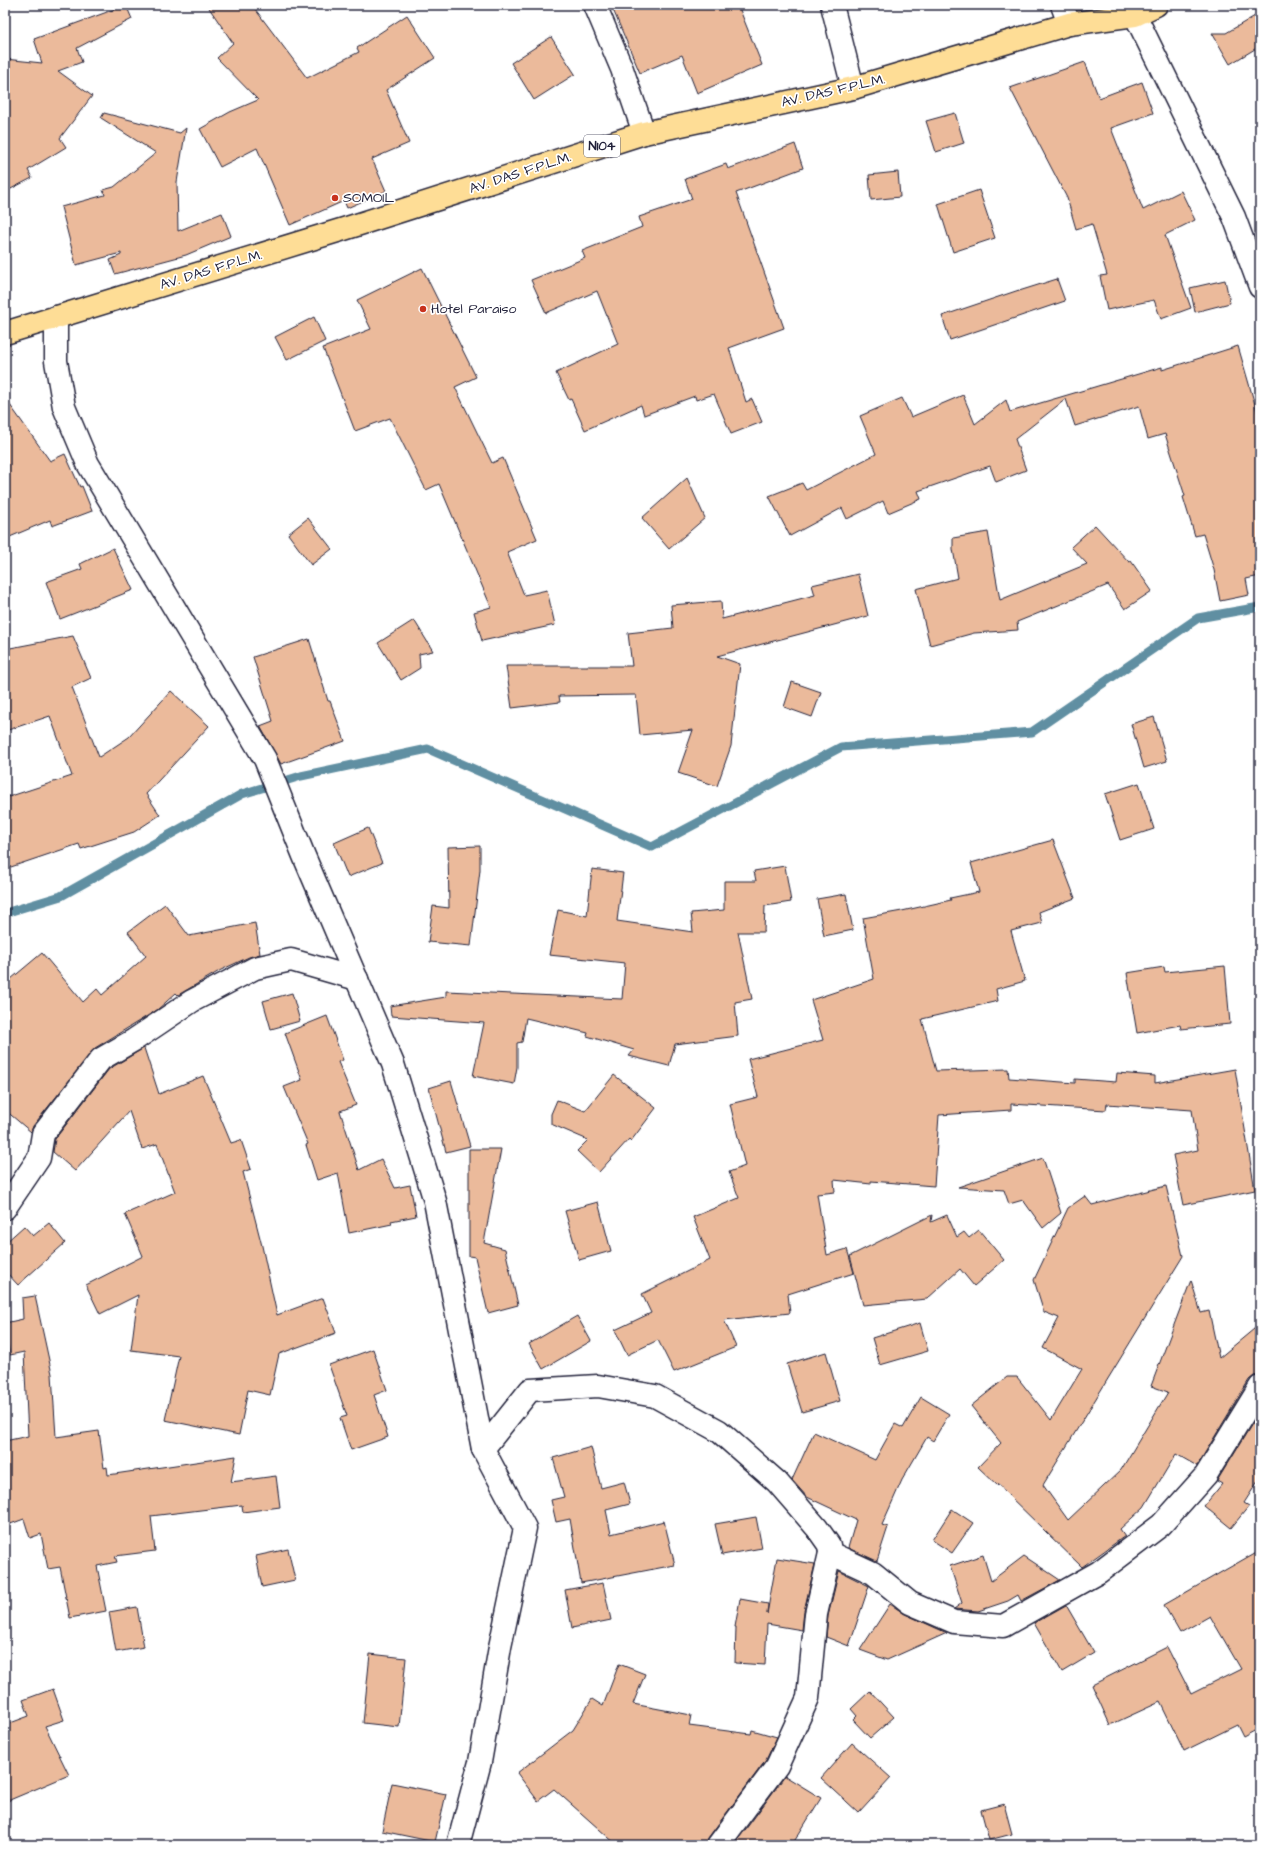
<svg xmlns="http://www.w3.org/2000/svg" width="1265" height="1850" viewBox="0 0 1265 1850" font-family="'Architects Daughter',sans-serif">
<rect width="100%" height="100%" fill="#fff"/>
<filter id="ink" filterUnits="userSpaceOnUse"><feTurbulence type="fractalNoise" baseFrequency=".025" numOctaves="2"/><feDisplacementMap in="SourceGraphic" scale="8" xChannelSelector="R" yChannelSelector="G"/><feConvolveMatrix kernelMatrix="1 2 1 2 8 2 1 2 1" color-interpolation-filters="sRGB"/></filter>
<g filter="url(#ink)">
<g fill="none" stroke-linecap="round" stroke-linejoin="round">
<path stroke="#608fa2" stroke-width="9" d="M5,913L61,896L242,794L301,776L428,749L652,847L841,747L1032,732L1198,618L1260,607"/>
</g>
<g fill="#ebba9b" stroke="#22223b">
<path d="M126,5L132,19L77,48L82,62L58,71L92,96L60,138L66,147L28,170L32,178L5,192V59L42,63L34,39Z"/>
<path d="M207,5H252L307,78L359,52L357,48L407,15L435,58L386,90L409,143L372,159L386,191L347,208L344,201L290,225L257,148L220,167L200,129L230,112L258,100L217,58L233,43Z"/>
<path d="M611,5H738L762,65L697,93L682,55L640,73Z"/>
<path d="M1260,13V46L1230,64L1212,33H1226Z"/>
<path d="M551,37L575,74L534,100L511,63Z"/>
<path d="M1085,62L1099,98L1142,82L1153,113L1111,128L1143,210L1181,191L1195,220L1165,235L1191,308L1161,319L1154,300L1107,310L1100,276L1107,275L1092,224L1076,229L1067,198L1010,88Z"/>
<path d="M104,113L180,133L186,128L177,182L178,231L222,213L231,236L186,255L115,274L110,260L121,255V253L76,265L61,207L105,195L103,190L114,187L156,153L101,118Z"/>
<path d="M955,113L964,143L936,152L926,121Z"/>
<path d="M795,144L803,168L736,193L784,328L729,348L746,402L752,399L762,422L731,434L714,394L696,400L695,396L644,415L641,405L585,430L571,399L569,400L556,373L618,344L597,291L546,313L531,280L585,258L582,251L642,227L639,217L692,199L685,179L726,164L728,169Z"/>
<path d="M898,172L900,197L871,200L869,175Z"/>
<path d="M979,190L995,238L953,252L938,204Z"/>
<path d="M422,268L476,377L455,387L492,463L503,458L537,539L507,552L524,595L547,590L555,625L482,641L474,612L491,607L439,484L426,490L390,418L355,431L323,348L371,329L357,300Z"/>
<path d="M1057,279L1065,301L950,340L942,316L1019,290V291Z"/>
<path d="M1225,280L1230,303L1195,312L1190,288Z"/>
<path d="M314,317L325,341L287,360L275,337Z"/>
<path d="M1238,346L1260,422V576L1246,579L1249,595L1220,601L1214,570L1203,534L1195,536L1183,497L1185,496L1165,434L1148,439L1139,406L1075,426L1066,399L1015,439L1026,470L996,482L990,466L918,491L921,499L888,513L883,501L847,519L842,508L790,536L769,496L802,483L806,490L876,454L860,416L902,398L911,417L963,395L975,424L1006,400L1010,412L1162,367V370Z"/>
<path d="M5,398L50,461L65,454L80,487L82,486L92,511L52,526L50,520L5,539Z"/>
<path d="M687,478L705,518L669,549L642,518Z"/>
<path d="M308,518L332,549L311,565L288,534Z"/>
<path d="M1095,525L1129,562L1131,561L1152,591L1125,609L1108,585L1017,622L1018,630L974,633L930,645L916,589L958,578L953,549V538L988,532L1000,600L1087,564L1071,547Z"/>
<path d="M113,548L133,590L60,619L46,582L82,569L80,564Z"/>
<path d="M858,574L868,616L717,656L740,664L731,746L717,786L678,773L693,730L640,735L636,695L559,696L560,702L512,708L506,666H632L628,633L673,628L671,605L721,601L722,619L815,595L812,585Z"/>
<path d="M414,620L433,651L419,654L420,668L401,680L378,643Z"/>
<path d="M73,636L91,678L72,687L99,757L129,737L171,691L209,726L146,794L160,815L134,832L81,849L79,844L5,869V798L72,776L50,716L5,731V649Z"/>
<path d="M309,639L328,701H330L345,741L281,764L260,726L273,721L253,657Z"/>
<path d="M792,682L821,692L812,717L784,707Z"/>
<path d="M1154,717L1167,761L1144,768L1131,724Z"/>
<path d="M1139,783L1154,829L1120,840L1105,794Z"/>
<path d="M368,828L382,863L348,877L334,843Z"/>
<path d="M1053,840L1075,898L1039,912L1042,923L1011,931L1025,981L996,989L998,1001L922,1019L936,1071L1008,1069L1009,1078L1075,1083V1079L1116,1082L1117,1073L1155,1076V1083L1235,1069L1255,1190L1183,1205L1173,1155L1198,1150L1192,1110L1107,1104L1106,1110L1011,1104V1110L939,1115L934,1186L871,1181V1184L834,1180L835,1192L817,1194L827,1255L847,1249L854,1273L788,1294L790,1313L724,1320L736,1347L674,1372L658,1340L627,1355L615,1330L651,1313L642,1294L710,1260L693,1217L739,1198L729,1172L745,1166L730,1104L758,1097L748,1059L823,1040L811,1000L874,979L863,918L902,911L951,900L950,898L979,892L971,863Z"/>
<path d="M480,846V870L471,946L428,942L433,906L449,908L448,847Z"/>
<path d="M785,866L791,902L765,906L764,932H738L752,999L735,1002L738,1036L675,1044L669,1066L629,1056L634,1050L587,1036L588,1033L526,1018L522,1042L517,1043V1067L514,1084L473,1076L484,1023L391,1016L390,1006L446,997V991L622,999L625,963L549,955L558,910L587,916L592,869L623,873L617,921L693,932L691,913L724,910V881H756L754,871Z"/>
<path d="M846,894L853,930L824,936L817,899Z"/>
<path d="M165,904L189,936L255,923L260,954L249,957L221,970L178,995L176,993L157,1010L95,1048L33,1126L31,1132L5,1110V984L42,953L83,1002L97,989L102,995L146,956L128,932Z"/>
<path d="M1225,966L1230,1024L1181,1029L1180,1025L1137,1033L1127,973L1164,967L1165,972Z"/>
<path d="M292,993L300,1021L271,1029L263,1001Z"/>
<path d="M327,1016L343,1060L338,1062L356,1105L340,1111L359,1170L381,1159L395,1188L410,1185L416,1216L391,1221L392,1224L349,1233L338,1173L317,1180L306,1145L308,1144L284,1087L302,1080L285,1033Z"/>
<path d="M144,1048L159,1094L203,1076L231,1143L241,1140L251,1169L243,1172L262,1246L277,1315L323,1298L336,1333L279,1354L270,1395L248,1390L239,1435L165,1420L179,1356L131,1350L138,1295L100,1314L86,1285L143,1256L125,1214L175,1192L157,1144L142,1149L129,1111L75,1171L53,1152L55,1139L109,1069Z"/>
<path d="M614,1075L656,1108L631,1141L629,1139L599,1172L577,1151L588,1140L551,1124V1114L557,1100L585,1111Z"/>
<path d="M451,1081L470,1146L446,1152L429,1088Z"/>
<path d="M469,1149H501L484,1243L505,1249L518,1305L488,1313L475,1257L469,1256Z"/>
<path d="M1043,1158L1061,1213L1043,1228L1023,1200L1009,1204L1004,1190L958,1187Z"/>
<path d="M1166,1186L1183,1256L1043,1485L1068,1520L1121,1470L1168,1392L1151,1386L1191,1280L1201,1313L1209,1311L1219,1358L1260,1324V1375L1254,1376L1249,1380L1197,1466L1176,1454L1144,1507L1120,1529L1125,1536L1082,1567L1005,1492L999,1484L998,1486L978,1467L1001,1443L971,1406L1007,1377H1017L1051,1420L1082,1369L1043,1348L1059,1318L1044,1312L1034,1280L1068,1208L1085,1196L1092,1205Z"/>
<path d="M598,1202L611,1251L579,1260L565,1211Z"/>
<path d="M932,1215L931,1222L947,1215L957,1237L964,1232L969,1238L979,1230L1004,1260L974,1286L960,1269L927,1299L863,1305L850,1256Z"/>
<path d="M49,1223L65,1243L18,1285L5,1271V1243L24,1226L33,1236Z"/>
<path d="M35,1296L52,1374L56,1437L99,1431L104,1468L107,1467L108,1475L236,1456L231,1482L276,1476L280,1507L243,1512L242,1505L151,1516L155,1551L115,1556L117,1562L97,1566L106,1611L70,1618L60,1567L48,1569L41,1534L30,1538L24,1519L5,1526V1441L28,1436L24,1352L10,1355L5,1333V1323L23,1319L22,1298Z"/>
<path d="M577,1316L591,1341L543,1369L529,1344Z"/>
<path d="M920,1323L928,1351L880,1365L872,1338Z"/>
<path d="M373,1349L387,1390L374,1395L388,1437L351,1450L340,1418L347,1416L329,1365Z"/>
<path d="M826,1352L840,1401L802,1412L787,1364Z"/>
<path d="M921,1397L949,1414L933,1441L927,1437L902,1480L882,1525L888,1527L877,1561L848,1548L856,1520L807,1497L792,1480L814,1432L875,1460L895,1424L903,1428Z"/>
<path d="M1260,1411V1478L1244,1503L1249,1506L1231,1528L1204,1506L1222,1484L1217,1481Z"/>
<path d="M591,1447L601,1488L624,1482L630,1504L606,1510L611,1534L664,1521L675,1565L581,1583L570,1519L556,1522L551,1500L564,1497L553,1458Z"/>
<path d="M952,1509L973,1523L952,1553L932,1540Z"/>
<path d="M756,1517L762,1548L722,1555L715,1524Z"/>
<path d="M288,1549L295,1580L262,1587L256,1556Z"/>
<path d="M1260,1550V1728L1243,1737L1237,1725L1184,1751L1160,1702L1110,1725L1092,1685L1167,1647L1191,1694L1241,1669L1210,1616L1180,1633L1164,1605Z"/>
<path d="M983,1555L991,1581L1024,1556L1060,1580L1021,1601L1018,1595L1008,1601L978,1611L954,1609L962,1603L950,1566Z"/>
<path d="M777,1558L815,1564L804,1611L802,1630L767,1624L765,1665L735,1663L736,1627H735L740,1599L768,1604L767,1614Z"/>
<path d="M839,1571L869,1586L849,1646L826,1637L828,1616Z"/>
<path d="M603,1583L611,1620L572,1628L565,1590Z"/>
<path d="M890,1604L905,1614L947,1633L887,1660L860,1650Z"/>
<path d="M1066,1605L1094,1653L1062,1672L1034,1623Z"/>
<path d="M137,1607L144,1647L116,1652L109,1612Z"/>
<path d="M370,1654L406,1658L399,1727L363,1723Z"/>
<path d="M619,1664L645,1674L633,1704L691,1715L689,1726L751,1734L752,1730L777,1737L766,1760L708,1838L706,1845H617L554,1789L538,1801L517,1773L573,1730L592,1699L603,1706Z"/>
<path d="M53,1689L64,1720L45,1726L69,1775L5,1802V1725L29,1716L23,1700Z"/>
<path d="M870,1691L894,1717L870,1738L853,1720L857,1716L851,1709Z"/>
<path d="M852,1743L891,1778L859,1813L821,1778Z"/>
<path d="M785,1776L821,1798L792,1845H734Z"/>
<path d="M392,1783L446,1794L435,1842L382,1831Z"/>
<path d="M1004,1804L1012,1834L989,1840L981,1810Z"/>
</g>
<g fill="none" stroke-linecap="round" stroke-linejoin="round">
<defs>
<g id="minor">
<path d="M595,5L622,69L644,133"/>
<path d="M832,5L853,88"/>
<path d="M1062,5L1069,24"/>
<path d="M1135,15L1234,217L1260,287"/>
<path d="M56,317V361L64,407L88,464L265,759L304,856L393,1064L435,1201L483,1449L525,1528L500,1647L480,1762L458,1845"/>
<path d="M5,1208L39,1158L43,1134L101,1059L134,1040L192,1001L255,968L291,960L357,979"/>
<path d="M483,1449L530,1390L598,1386L655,1396L719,1431L777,1482L817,1528L829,1545L830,1553L816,1614L808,1698L777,1766L718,1845"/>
<path d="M830,1553L873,1573L910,1603L954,1622L1003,1626L1099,1572L1161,1525L1206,1475L1260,1387"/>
</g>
<path id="major" d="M5,333L344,229L644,133L853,88L1069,24L1135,15L1156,5"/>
</defs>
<use href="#minor" stroke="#22223b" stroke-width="25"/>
<use href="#major" stroke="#22223b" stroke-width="25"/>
<use href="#minor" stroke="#fff" stroke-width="22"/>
<use href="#major" stroke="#fedd96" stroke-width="22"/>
</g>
</g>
<g fill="#c8321e" stroke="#fff" stroke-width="1.5">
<circle cx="335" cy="198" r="4"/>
<circle cx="423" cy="309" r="4"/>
</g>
<g text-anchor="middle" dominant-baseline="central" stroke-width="3.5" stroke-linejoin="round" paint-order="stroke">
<rect fill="#fff" stroke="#646476" stroke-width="1" x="584" y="135" width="36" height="22" rx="3"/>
<g font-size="13" font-weight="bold" fill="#22223b">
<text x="602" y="146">N104</text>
</g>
<g font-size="14" fill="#22223b" stroke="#fff">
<text transform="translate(833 91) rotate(-13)">AV. DAS F.P.L.M.</text>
<text transform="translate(520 173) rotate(-18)">AV. DAS F.P.L.M.</text>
<text transform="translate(211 270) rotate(-17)">AV. DAS F.P.L.M.</text>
</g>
<g font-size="14" fill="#22223b" stroke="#fff" text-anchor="start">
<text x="343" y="198">SOMOIL</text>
<text x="431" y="309">Hotel Paraiso</text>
</g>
</g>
<rect width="1265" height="1850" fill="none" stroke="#fff" stroke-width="20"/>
<rect x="10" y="10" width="1245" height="1830" fill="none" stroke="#22223b" stroke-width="1.5" filter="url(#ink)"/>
</svg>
